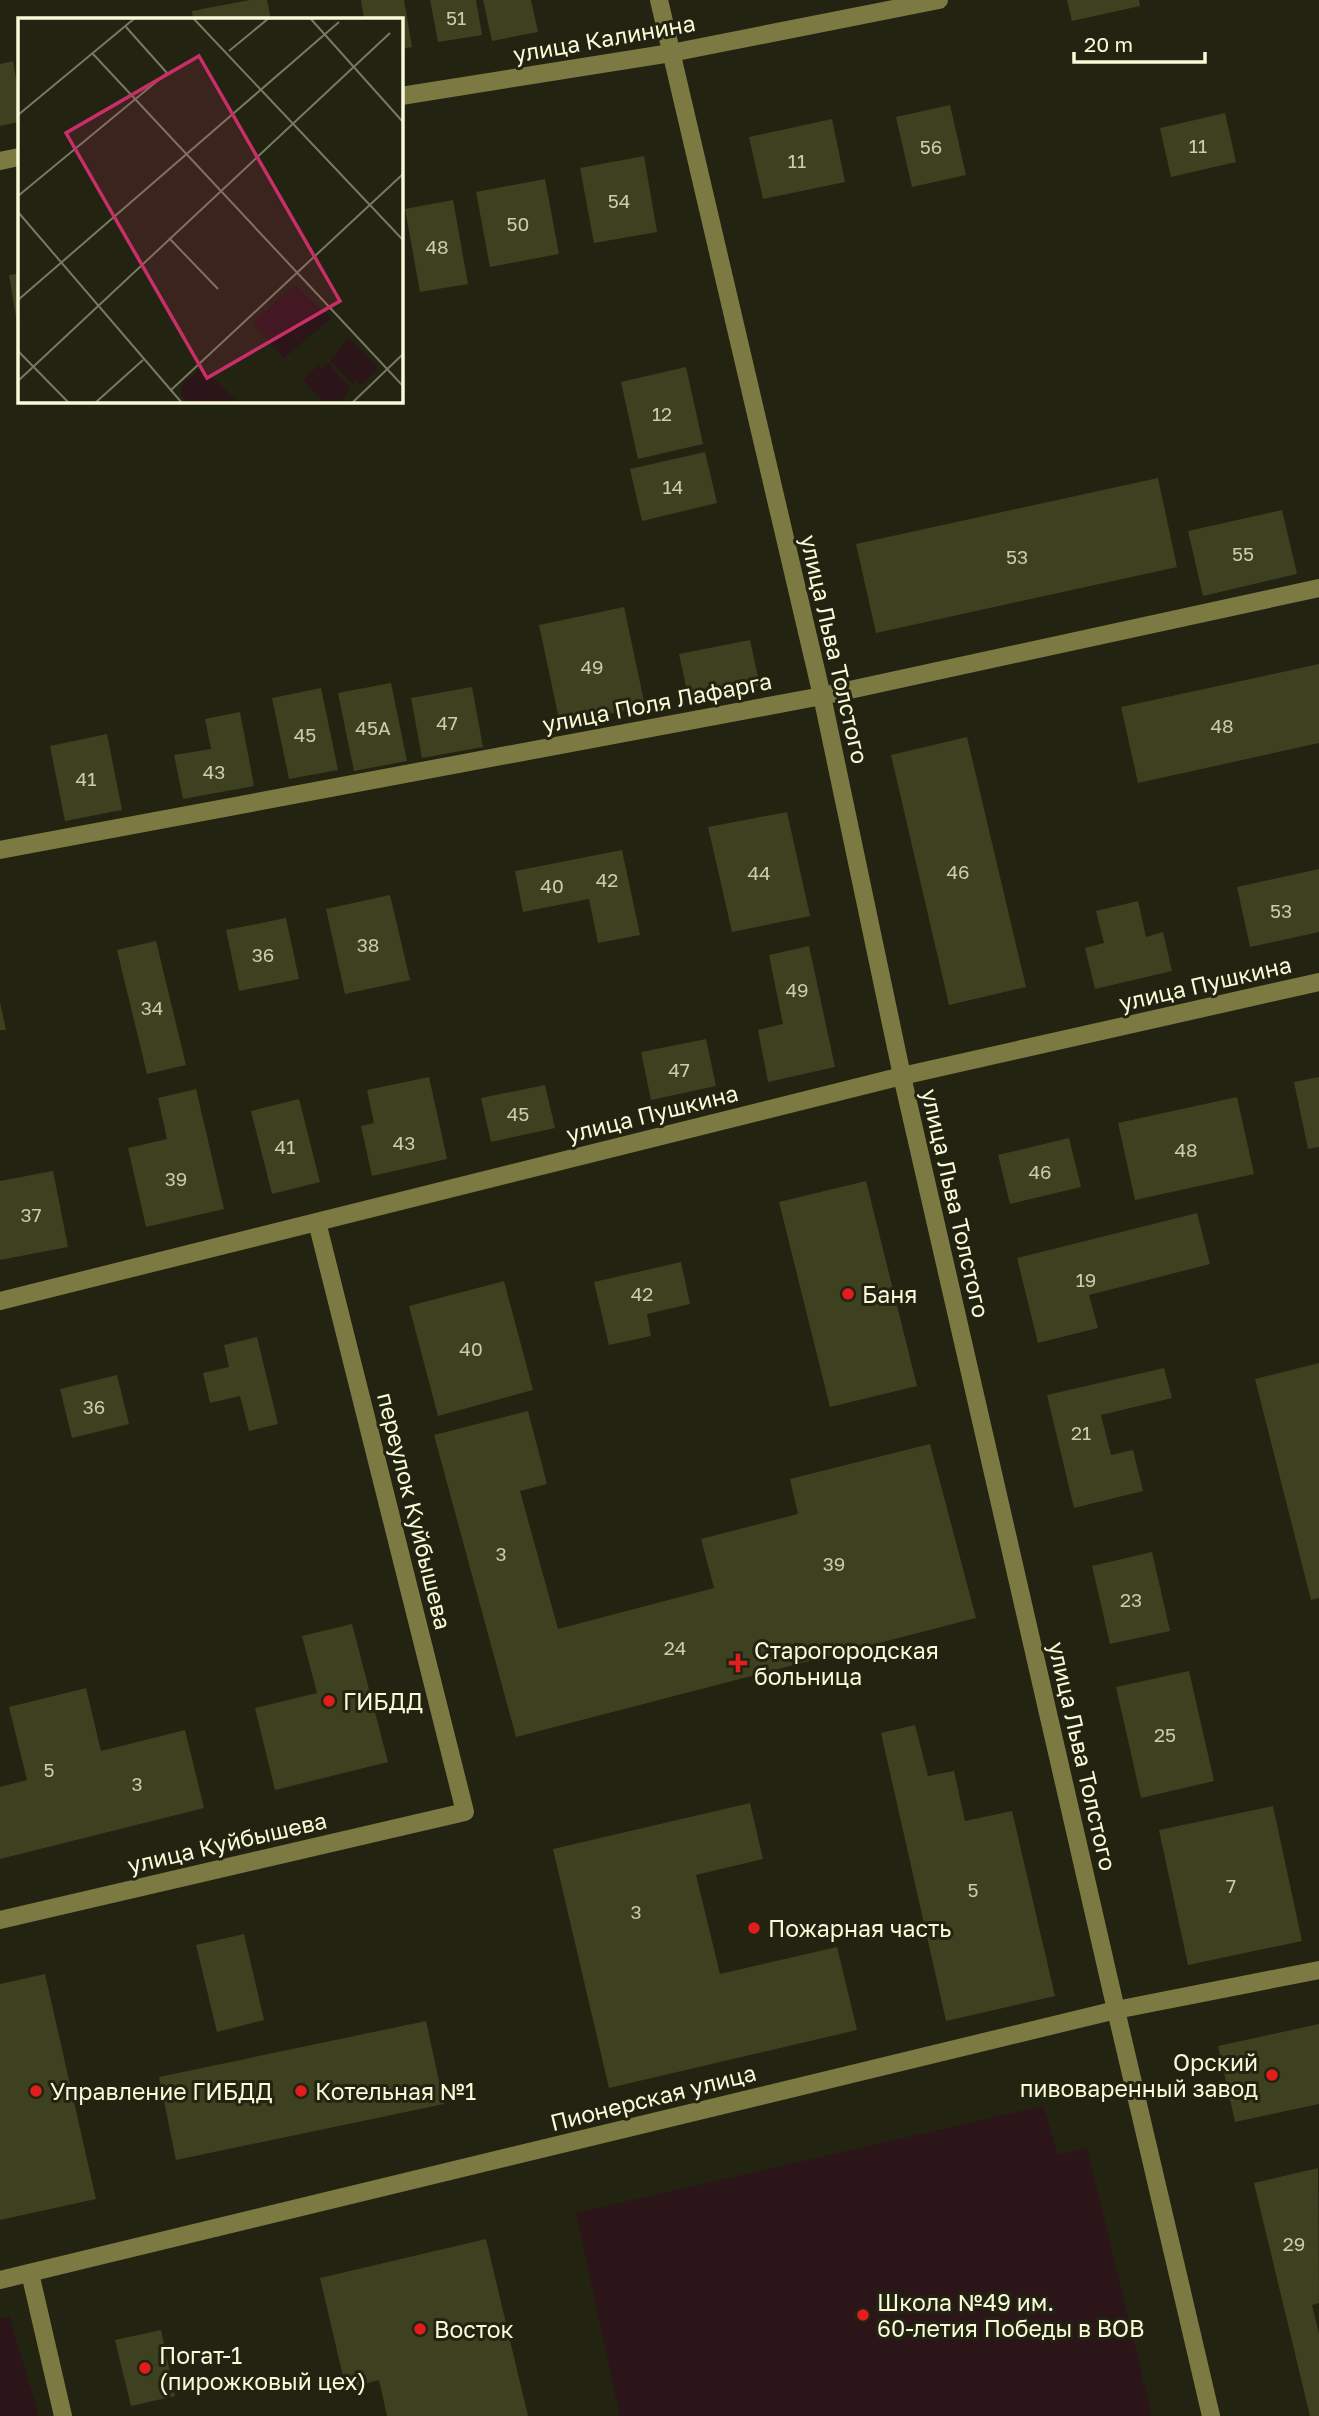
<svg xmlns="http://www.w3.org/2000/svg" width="1319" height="2416" viewBox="0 0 1319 2416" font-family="'Golos Text',sans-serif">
<rect width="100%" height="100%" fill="#222311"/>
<g fill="#2c1518">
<path d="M1043,2106L1058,2155L1087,2148L1152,2416H620L576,2213Z"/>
<path d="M9,2316L39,2416H0V2319Z"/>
</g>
<g fill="#3e4120">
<path d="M250,0H267L271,19H193L192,11Z"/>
<path d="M361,0H404L412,47L401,49V19H364Z"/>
<path d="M430,0H476L482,35L438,42Z"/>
<path d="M483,0H531L538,32L492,41Z"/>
<path d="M1067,0H1139L1140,6L1072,21Z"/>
<path d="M13,61L19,96V122L0,126V64Z"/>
<path d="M950,105L966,175L912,187L896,117Z"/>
<path d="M1225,113L1236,162L1171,177L1160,128Z"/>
<path d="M832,119L845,182L763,199L749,137Z"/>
<path d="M644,156L657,232L594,243L580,168Z"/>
<path d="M545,179L559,254L490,267L476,192Z"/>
<path d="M453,200L468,284L420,292L405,209Z"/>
<path d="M19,274V329H18L9,275Z"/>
<path d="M686,367L703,444L638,459L621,382Z"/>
<path d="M705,452L717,503L642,521L630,469Z"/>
<path d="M1158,478L1177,567L876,633L856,544Z"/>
<path d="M1282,510L1297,574L1203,596L1188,531Z"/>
<path d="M624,607L645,706L560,724L539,625Z"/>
<path d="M750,640L760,686L689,700L679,654Z"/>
<path d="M1319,664V743L1138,783L1121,707Z"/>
<path d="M391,683L407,761L354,771L338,693Z"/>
<path d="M472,687L483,747L422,758L411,698Z"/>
<path d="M321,688L338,770L289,779L272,698Z"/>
<path d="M240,712L254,786L183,799L174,755L211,749L205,719Z"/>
<path d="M107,734L122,810L65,821L50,746Z"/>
<path d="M967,737L1026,987L949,1005L891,755Z"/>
<path d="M787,812L810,916L732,932L708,827Z"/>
<path d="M622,850L640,935L598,943L589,899L523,912L515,871Z"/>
<path d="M1319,869V932L1250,947L1237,887Z"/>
<path d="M390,895L410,980L345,994L326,909Z"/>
<path d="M1138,901L1146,937L1163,932L1172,971L1095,989L1085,948L1104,943L1096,911Z"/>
<path d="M286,918L299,979L239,991L226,930Z"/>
<path d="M156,941L186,1065L147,1074L117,950Z"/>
<path d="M809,946L835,1067L768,1082L758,1030L783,1024L769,955Z"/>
<path d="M0,1002L6,1030H0Z"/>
<path d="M706,1039L716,1086L651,1100L641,1052Z"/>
<path d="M429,1077L447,1159L372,1176L361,1126L374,1123L367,1090Z"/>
<path d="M1319,1077V1147L1308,1149L1294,1082Z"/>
<path d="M545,1085L555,1128L491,1142L481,1098Z"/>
<path d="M196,1089L224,1209L146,1227L128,1148L167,1139L158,1098Z"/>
<path d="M1237,1097L1254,1174L1135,1200L1118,1123Z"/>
<path d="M299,1099L320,1182L272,1194L251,1111Z"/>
<path d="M1069,1138L1081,1187L1010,1204L998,1155Z"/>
<path d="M53,1171L68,1247L0,1260V1181Z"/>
<path d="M866,1181L917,1386L830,1407L779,1202Z"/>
<path d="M1197,1213L1210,1264L1089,1295L1098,1328L1038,1343L1017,1258Z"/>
<path d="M681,1262L690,1304L647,1314L651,1336L609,1345L594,1282Z"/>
<path d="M504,1281L533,1390L438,1416L409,1306Z"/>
<path d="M257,1337L278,1424L249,1431L240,1396L210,1403L203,1373L229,1367L224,1345Z"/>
<path d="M1319,1363V1598L1311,1600L1255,1379Z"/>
<path d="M1164,1368L1172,1398L1101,1415L1111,1455L1133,1450L1143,1491L1074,1508L1047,1395Z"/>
<path d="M117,1375L129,1424L72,1438L60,1389Z"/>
<path d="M528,1411L547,1484L520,1491L558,1629L714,1588L701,1539L798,1514L790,1479L930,1444L976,1618L516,1737L434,1435Z"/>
<path d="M1152,1552L1170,1631L1110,1644L1092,1566Z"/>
<path d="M352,1624L388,1762L275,1790L255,1708L317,1693L302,1636Z"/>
<path d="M1189,1671L1214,1781L1141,1798L1116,1687Z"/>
<path d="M86,1688L101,1751L185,1730L204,1808L0,1859V1787L27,1780L9,1707Z"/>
<path d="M915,1725L928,1776L954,1771L965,1821L1012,1811L1055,1996L946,2021L881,1733Z"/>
<path d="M750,1803L763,1859L696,1875L720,1974L837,1947L857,2030L609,2088L553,1849Z"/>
<path d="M1273,1806L1302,1941L1188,1965L1159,1830Z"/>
<path d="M244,1934L264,2020L217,2032L196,1945Z"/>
<path d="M45,1974L96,2199L0,2220V1984Z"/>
<path d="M426,2021L444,2104L176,2160L159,2077Z"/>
<path d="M1319,2024V2104L1235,2122L1218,2046Z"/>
<path d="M1318,2168L1319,2303L1312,2305L1319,2334V2416H1310L1254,2183Z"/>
<path d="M486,2239L528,2416H387L379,2380L346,2389L320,2278Z"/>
<path d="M161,2330L175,2396L131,2406L115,2340Z"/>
</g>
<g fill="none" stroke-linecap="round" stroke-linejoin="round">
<g stroke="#7c7942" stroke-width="18">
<path d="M659,0L822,696L902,1076L1116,2010L1211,2416"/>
<path d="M401,96L671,53L939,0"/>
<path d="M0,161L19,157"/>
<path d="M0,850L822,696L1319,588"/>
<path d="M0,1301L902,1076L1319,982"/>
<path d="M0,1920L465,1812L317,1222"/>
<path d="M30,2273L63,2416"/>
<path d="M0,2280L1116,2010L1319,1970"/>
</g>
</g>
<g fill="#e11e1d" stroke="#222311" stroke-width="2.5">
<circle cx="848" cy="1294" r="7"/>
<path d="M734.5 1652.5h7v7h7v7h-7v7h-7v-7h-7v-7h7z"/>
<circle cx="329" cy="1701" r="7"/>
<circle cx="754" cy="1928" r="7"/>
<circle cx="1272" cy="2075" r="7"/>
<circle cx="36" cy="2091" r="7"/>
<circle cx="301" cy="2091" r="7"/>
<circle cx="863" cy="2315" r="7"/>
<circle cx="420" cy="2329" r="7"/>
<circle cx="145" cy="2368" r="7"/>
</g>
<g text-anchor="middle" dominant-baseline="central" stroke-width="6" stroke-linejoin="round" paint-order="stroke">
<g font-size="19" fill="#caccaa">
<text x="456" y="17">51</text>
<text x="1198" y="145">11</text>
<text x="931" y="146">56</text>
<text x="797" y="160">11</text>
<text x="619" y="200">54</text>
<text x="518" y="223">50</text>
<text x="437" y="246">48</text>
<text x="662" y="413">12</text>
<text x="673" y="486">14</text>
<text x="1243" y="553">55</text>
<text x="1017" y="556">53</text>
<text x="592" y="666">49</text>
<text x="447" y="722">47</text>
<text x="1222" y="725">48</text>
<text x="373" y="727">45А</text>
<text x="305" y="734">45</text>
<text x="214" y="771">43</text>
<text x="86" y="778">41</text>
<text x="958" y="871">46</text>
<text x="759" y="872">44</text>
<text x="607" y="879">42</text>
<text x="552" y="885">40</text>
<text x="1281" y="910">53</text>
<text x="368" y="944">38</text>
<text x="263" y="954">36</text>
<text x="797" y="989">49</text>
<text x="152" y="1007">34</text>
<text x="679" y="1069">47</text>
<text x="518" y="1113">45</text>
<text x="404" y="1142">43</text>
<text x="285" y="1146">41</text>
<text x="1186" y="1149">48</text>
<text x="1040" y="1171">46</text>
<text x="176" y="1178">39</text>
<text x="31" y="1214">37</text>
<text x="1086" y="1279">19</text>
<text x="642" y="1293">42</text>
<text x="471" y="1348">40</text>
<text x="94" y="1406">36</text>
<text x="1081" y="1432">21</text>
<text x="501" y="1553">3</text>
<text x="834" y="1563">39</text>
<text x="1131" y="1599">23</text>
<text x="675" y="1647">24</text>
<text x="1165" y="1734">25</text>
<text x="49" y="1769">5</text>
<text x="137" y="1783">3</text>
<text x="1231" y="1885">7</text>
<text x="973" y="1889">5</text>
<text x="636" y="1911">3</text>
<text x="1294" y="2243">29</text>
</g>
<g font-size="23" fill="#f9fad8" stroke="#222311">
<text transform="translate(604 38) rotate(-10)">улица Калинина</text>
<text transform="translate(835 649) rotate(77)">улица Льва Толстого</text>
<text transform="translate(657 702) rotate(-11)">улица Поля Лафарга</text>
<text transform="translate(1205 983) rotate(-13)">улица Пушкина</text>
<text transform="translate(652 1113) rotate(-14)">улица Пушкина</text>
<text transform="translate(956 1203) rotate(77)">улица Льва Толстого</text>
<text transform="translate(415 1511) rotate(76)">переулок Куйбышева</text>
<text transform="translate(1083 1756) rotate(77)">улица Льва Толстого</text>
<text transform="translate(227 1842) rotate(-13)">улица Куйбышева</text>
<text transform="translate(653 2097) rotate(-14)">Пионерская улица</text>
</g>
<g font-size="23" fill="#f9fad8" stroke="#222311" text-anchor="start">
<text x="862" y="1294">Баня</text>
<text x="754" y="1650">Старогородская<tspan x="754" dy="26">больница</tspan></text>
<text x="343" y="1701">ГИБДД</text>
<text x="768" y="1928">Пожарная часть</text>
<text x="1258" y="2062" text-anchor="end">Орский<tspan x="1258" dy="26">пивоваренный завод</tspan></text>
<text x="50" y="2091">Управление ГИБДД</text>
<text x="315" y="2091">Котельная №1</text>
<text x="877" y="2302">Школа №49 им.<tspan x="877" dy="26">60-летия Победы в ВОВ</tspan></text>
<text x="434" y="2329">Восток</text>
<text x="159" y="2355">Погат-1<tspan x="159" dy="26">(пирожковый цех)</tspan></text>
</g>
</g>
<g transform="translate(18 18)">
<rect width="385" height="385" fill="#222311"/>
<path d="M276,267L313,300L266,340L235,305ZM330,319L360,350L342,367L338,363L335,366L312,343ZM310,345L332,369L323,385H306L285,362L300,347L304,350ZM184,349L221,385H171L163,376L164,367Z" fill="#2c1518"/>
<path fill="none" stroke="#787961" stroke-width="2" d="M175,0L385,222M292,0L385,104M211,33L251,0M75,36L385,368M0,97L117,0M0,178L149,55L108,9M0,194L164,385M151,220L200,271M0,282L321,4M0,333L51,385M0,363L372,15M152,373L385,156M77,385L125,342M334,385L385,336"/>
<path fill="#c82f68" fill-opacity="0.15" stroke="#c82f68" stroke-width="3.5" d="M181,38L322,283L189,360L48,115Z"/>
<rect width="385" height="385" fill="none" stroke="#f9fad8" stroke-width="3.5"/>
</g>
<path d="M1074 52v10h131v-10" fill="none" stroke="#f9fad8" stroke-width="3.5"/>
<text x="1084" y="52" font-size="21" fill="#f9fad8" stroke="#222311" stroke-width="5" paint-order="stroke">20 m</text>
</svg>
